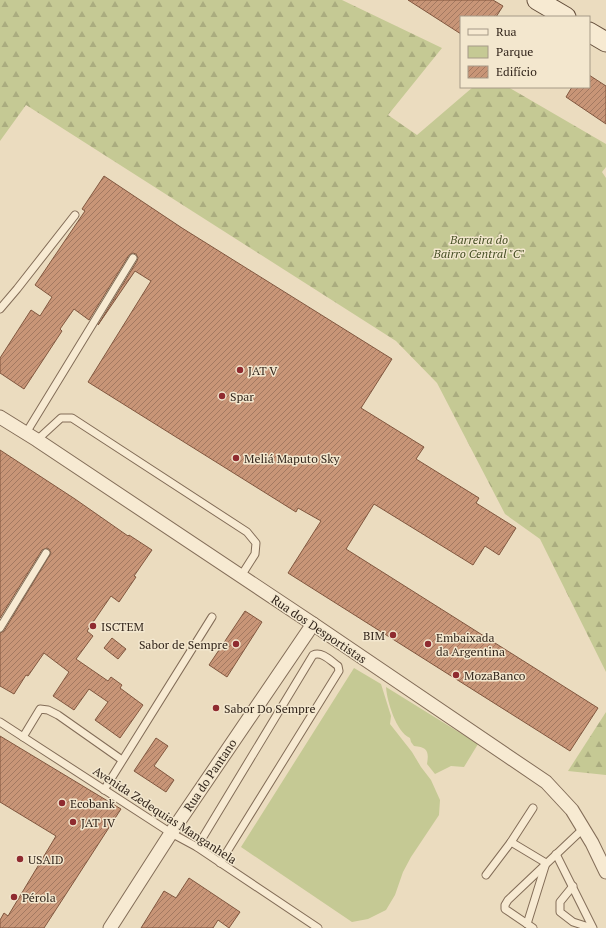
<svg xmlns="http://www.w3.org/2000/svg" width="606" height="928" viewBox="0 0 606 928" font-family="'PT Serif',serif">
<defs>
<pattern id="forest-firs" width="22" height="20" patternUnits="userSpaceOnUse"><rect width="22" height="20" fill="#c5c994"/><path d="M5 1l3.5 6h-7zM16 11l3.5 6h-7z" fill="#aaac7f"/></pattern>
<pattern id="building-hatch" width="6" height="6" patternUnits="userSpaceOnUse"><rect width="6" height="6" fill="#c89577"/><path d="M-1 1l2-2M0 6l6-6M5 7l2-2" fill="none" stroke="#a37961"/></pattern>
</defs>
<rect width="100%" height="100%" fill="#ebdcbf"/>
<g fill="#c5c994">
<path d="M354,668L381,684L391,716L390,724L412,752L421,767L431,780L440,800L439,815L411,857L403,872L395,895L386,910L368,919L352,922L241,847Z"/>
<path d="M386,687L478,744L464,767L451,766L435,774L427,764C429,752 428,747 414,746L411,742L410,738C396,732 387,701 386,687Z"/>
</g>
<g fill="url(#forest-firs)">
<path d="M0,0H342L442,48L388,115L417,135L473,87H508L606,144V167L602,172L606,178V672L540,539L505,514L437,383L396,341L26,105L0,141Z"/>
<path d="M606,712V775L568,771Z"/>
</g>
<g fill="url(#building-hatch)" stroke="#81573f">
<path d="M408,0H493L503,6L496,17H461V34Z"/>
<path d="M589,75L606,86V124L566,97L572,87H589Z"/>
<path d="M104,176L182,228L392,359L361,408L424,447L416,459L479,498L476,503L516,528L499,555L485,546L473,565L374,504L346,549L598,708L570,751L288,573L321,521L298,508L296,512L88,382L151,281L135,271L98,325L137,261L138,258L136,254L133,253L129,255L89,320L74,309L60,329L62,331L24,389L0,373V358L31,310L40,316L52,297L35,285L85,211L82,209Z"/>
<path d="M0,450L75,499L128,536L129,535L152,550L134,576L136,577L119,602L111,596L87,631L93,636L76,659L108,681L111,677L122,685L120,688L143,705L120,738L95,720L108,702L89,689L74,710L53,696L69,672L44,653L28,676L26,675L14,694L0,686V633L4,631L51,553L49,549L47,548L42,550L0,618Z"/>
<path d="M245,611L262,622L227,677L209,665Z"/>
<path d="M112,638L126,649L118,659L104,648Z"/>
<path d="M0,736L121,809L44,928H0V920L4,913L8,916L56,836L0,802Z"/>
<path d="M156,738L168,746L154,766L174,780L166,792L134,771Z"/>
<path d="M189,878L240,912L229,928L218,920L213,928H141L164,891L176,898Z"/>
</g>
<g fill="none" stroke-linecap="round" stroke-linejoin="round">
<defs>
<g id="lane">
<path d="M0,309L17,289L75,215"/>
<path d="M26,433L133,258"/>
<path d="M37,440L61,418H72L247,532L256,543L255,554L241,576"/>
<path d="M0,628L46,553"/>
<path d="M0,722L171,833L197,847L318,928"/>
<path d="M23,737L40,709L48,710L58,715L122,760"/>
<path d="M104,790L212,617"/>
<path d="M511,842L533,808"/>
<path d="M197,847L313,655C322,651 331,661 338,666L339,671L220,863"/>
<path d="M556,854L593,928"/>
<path d="M486,875L511,842L546,863L527,924"/>
<path d="M573,886L560,902V912L573,922L592,928"/>
<path d="M533,928L505,909V905L508,900L584,828"/>
</g>
<g id="street">
<path d="M0,417L37,440L313,624L546,782L572,810L592,843L606,872"/>
<path d="M110,928L171,833L313,624"/>
</g>
<g id="secondary">
<path d="M537,0L566,17"/>
<path d="M589,32L606,42"/>
</g>
</defs>
<use href="#lane" stroke="#836d58" stroke-width="9"/>
<use href="#street" stroke="#836d58" stroke-width="15"/>
<use href="#secondary" stroke="#654f3c" stroke-width="21"/>
<use href="#lane" stroke="#f7ead2" stroke-width="7"/>
<use href="#street" stroke="#f7ead2" stroke-width="13"/>
<use href="#secondary" stroke="#f7ead2" stroke-width="19"/>
</g>
<g fill="#8f2b30" stroke="#f3e7ce" stroke-width="1.5">
<circle cx="240" cy="370" r="4"/>
<circle cx="222" cy="396" r="4"/>
<circle cx="236" cy="458" r="4"/>
<circle cx="93" cy="626" r="4"/>
<circle cx="393" cy="635" r="4"/>
<circle cx="236" cy="644" r="4"/>
<circle cx="428" cy="644" r="4"/>
<circle cx="456" cy="675" r="4"/>
<circle cx="216" cy="708" r="4"/>
<circle cx="62" cy="803" r="4"/>
<circle cx="73" cy="822" r="4"/>
<circle cx="20" cy="859" r="4"/>
<circle cx="14" cy="897" r="4"/>
</g>
<g text-anchor="middle" dominant-baseline="central" stroke-width="3" stroke-linejoin="round" paint-order="stroke">
<g font-size="12" font-style="italic" fill="#464f24" stroke="#f3e7ce">
<text x="479" y="239">Barreira do<tspan x="479" dy="14">Bairro Central "C"</tspan></text>
</g>
<g font-size="12" fill="#33261c" stroke="#f3e7ce" text-anchor="start">
<text x="248" y="370">JAT V</text>
<text x="230" y="396">Spar</text>
<text x="244" y="458">Meliá Maputo Sky</text>
<text x="101" y="626">ISCTEM</text>
<text x="385" y="635" text-anchor="end">BIM</text>
<text x="436" y="637">Embaixada<tspan x="436" dy="14">da Argentina</tspan></text>
<text x="228" y="644" text-anchor="end">Sabor de Sempre</text>
<text x="464" y="675">MozaBanco</text>
<text x="224" y="708">Sabor Do Sempre</text>
<text x="70" y="803">Ecobank</text>
<text x="81" y="822">JAT IV</text>
<text x="28" y="859">USAID</text>
<text x="22" y="897">Pérola</text>
</g>
<g font-size="12" fill="#33261c" stroke="#f3e7ce">
<text transform="translate(319 629) rotate(34)">Rua dos Desportistas</text>
<text transform="translate(210 775) rotate(-56)">Rua do Pantano</text>
<text transform="translate(165 815) rotate(33)">Avenida Zedequias Manganhela</text>
</g>
</g>
<rect x="460" y="16" width="130" height="72" fill="#f3e7ce" stroke="#a69a87"/>
<rect x="468" y="29" width="20" height="6" fill="#f7ead2" stroke="#a69a87"/>
<text x="496" y="36" font-size="12" fill="#33261c">Rua</text>
<rect x="468" y="46" width="20" height="12" fill="#c5c994" stroke="#a69a87"/>
<text x="496" y="56" font-size="12" fill="#33261c">Parque</text>
<rect x="468" y="66" width="20" height="12" fill="url(#building-hatch)" stroke="#a69a87"/>
<text x="496" y="76" font-size="12" fill="#33261c">Edifício</text>
</svg>
